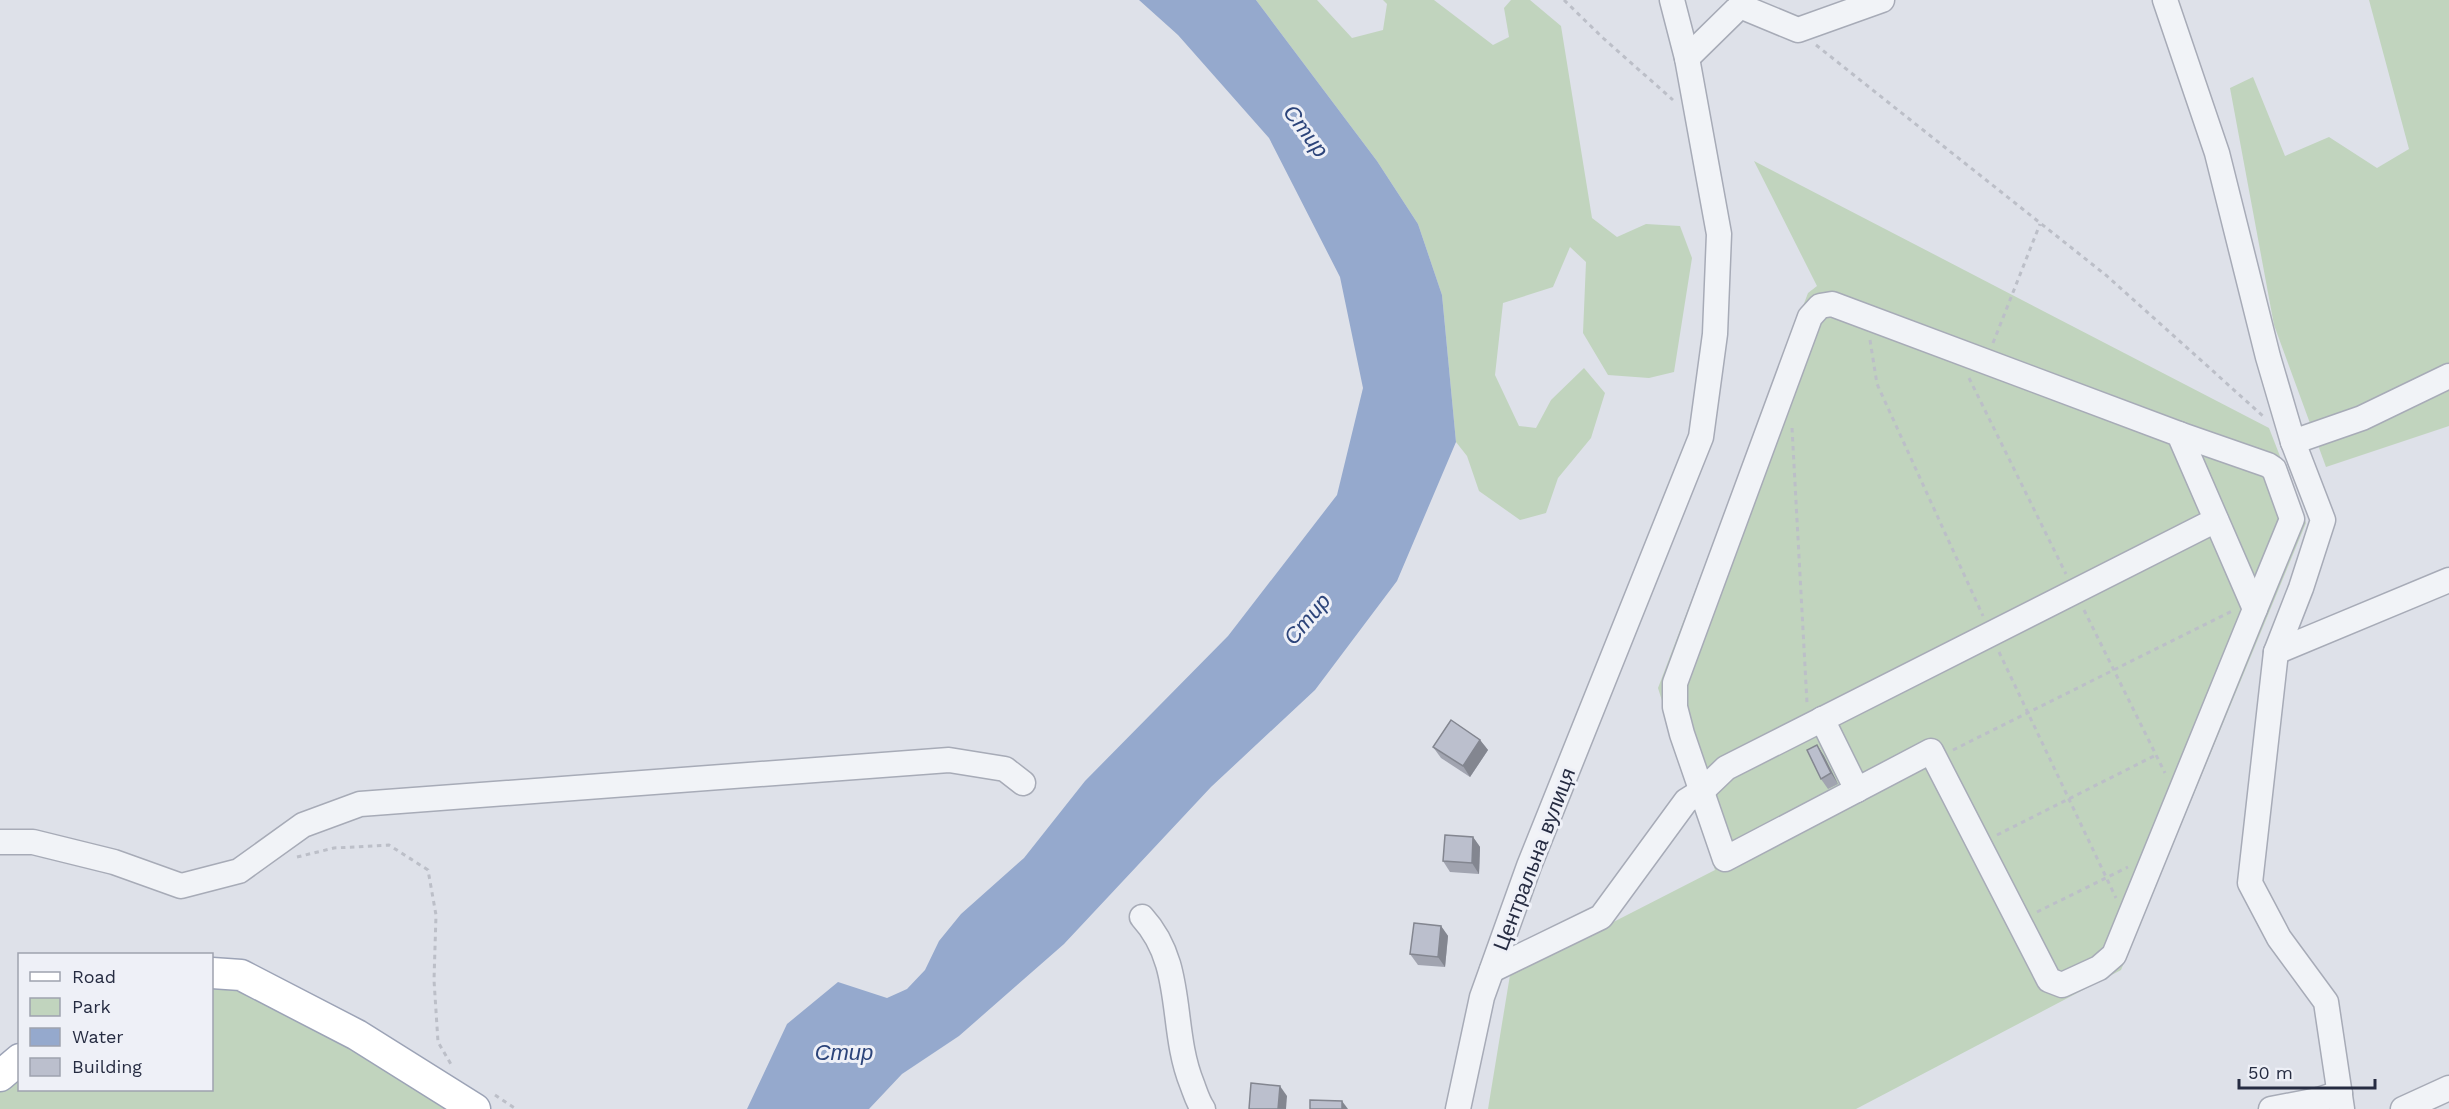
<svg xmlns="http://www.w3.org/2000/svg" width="2449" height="1109" viewBox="0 0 2449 1109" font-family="'Work Sans',sans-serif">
<rect width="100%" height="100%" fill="#dee1e9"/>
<g fill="#c1d4be">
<path d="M1256,0H1317L1352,38L1383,30L1387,4L1383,0H1434L1493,45L1509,37L1504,8L1511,0H1530L1561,26L1592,218L1617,237L1646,224L1680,226L1692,258L1674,372L1649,378L1608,375L1583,333L1586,262L1570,247L1553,287L1503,303L1495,375L1519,426L1536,428L1551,400L1584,368L1605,393L1591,438L1558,478L1546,513L1520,520L1479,491L1467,456L1456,442L1442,295L1418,224L1377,161Z"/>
<path d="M2369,0H2449V426L2326,467L2274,325L2230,88L2253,77L2285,156L2329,137L2377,168L2409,149Z"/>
<path d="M1754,161L2269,428L2306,523L2121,970L1856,1109H1488L1510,975L1715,870L1658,688L1808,293L1817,286Z"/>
<path d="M212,973L475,1109H0V1076L19,1059L20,1090H212Z"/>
</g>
<path fill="#95a9cd" d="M1139,0H1256L1377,161L1418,224L1442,295L1456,442L1397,581L1315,690L1211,787L1064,944L959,1036L902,1074L869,1109H747L787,1024L838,982L887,998L907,989L925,970L939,941L961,914L1024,858L1085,781L1228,636L1337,495L1363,388L1340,277L1269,138L1178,35Z"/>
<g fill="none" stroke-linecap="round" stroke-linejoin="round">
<defs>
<g id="minor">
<path d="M2165,0L2217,153L2268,357L2293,442L2323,520L2301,588L2276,652L2250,883L2279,938L2326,1002L2342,1109"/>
<path d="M1740,6L1798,30L1882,0"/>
<path d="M1687,58L1740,6L1741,0"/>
<path d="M1832,304L2179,434L2255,609L2114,955L2099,968L2062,985L2049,980L1931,751L1725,859L1682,734L1675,707V683L1810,317L1820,306Z"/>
<path d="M2179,434L2268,465L2274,469L2292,519L2255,609"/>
<path d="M2293,442L2362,418L2449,376"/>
<path d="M2276,652L2449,580"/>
<path d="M1822,719L1857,790"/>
<path d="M0,842H33L114,862L181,886L239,871L303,825L360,804L949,760L1005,769L1023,783"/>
<path d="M1142,917C1186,965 1169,1027 1192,1084C1195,1092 1198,1102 1203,1109"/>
<path d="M1492,970L1601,917L1686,801L1702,791L1726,768L2216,520"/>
<path d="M1458,1109L1482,997L1529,866L1701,437L1715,334L1719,234L1687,58L1672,0"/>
<path d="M2271,1109L2318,1100L2340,1093"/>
<path d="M2403,1109L2449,1088"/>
</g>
<g id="major">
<path d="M212,973L241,975L357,1035L475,1109"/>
<path d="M0,1076L20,1059"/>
</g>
</defs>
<use href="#minor" stroke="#a7abb7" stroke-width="27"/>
<use href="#major" stroke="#9ca3b6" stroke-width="33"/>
<g stroke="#bcbfc8" stroke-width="3" stroke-dasharray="4.5 4.5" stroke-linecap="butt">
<path d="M1564,0L1603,38L1673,100"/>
<path d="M1816,45L2107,276L2263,416"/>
<path d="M1870,340L1877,384L1983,616"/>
<path d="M1993,343L2040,224"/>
<path d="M1969,378L2066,574"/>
<path d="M1792,428L1807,703"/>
<path d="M2084,610L2165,773"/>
<path d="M1999,652L2116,898"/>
<path d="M1953,750L2232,611"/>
<path d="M1997,835L2156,755"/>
<path d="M297,857L334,848L389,845L428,870L436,915L434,980L438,1042L452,1066"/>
<path d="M2037,912L2128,867"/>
<path d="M495,1095L516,1109"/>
</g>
<use href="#minor" stroke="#f1f3f7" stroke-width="24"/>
<use href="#major" stroke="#fff" stroke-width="30"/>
</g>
<g fill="#a1a4b0">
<path d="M1480,740L1488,750L1470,777L1441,758L1433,747Z"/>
<path d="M1817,745L1824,756L1838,784L1828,789L1821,779Z"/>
<path d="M1473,837L1480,847L1479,874L1450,872L1443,861Z"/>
<path d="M1441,926L1448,936L1445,967L1418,965L1410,954Z"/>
</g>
<g fill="#838690">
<path d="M1480,740L1488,750L1470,777L1463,766Z"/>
<path d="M1817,745L1824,756L1838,784L1831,773Z"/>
<path d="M1473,837L1480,847L1479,874L1472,863Z"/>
<path d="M1441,926L1448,936L1445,967L1438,957Z"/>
<path d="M1280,1086L1287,1096L1286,1109H1278Z"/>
<path d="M1342,1101L1348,1109H1342Z"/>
</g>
<g fill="#bbbfcd" stroke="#838690" stroke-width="1.5">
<path d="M1451,720L1480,740L1463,766L1433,747Z"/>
<path d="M1817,745L1831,773L1821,779L1807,750Z"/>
<path d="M1445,835L1473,837L1472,863L1443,861Z"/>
<path d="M1414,923L1441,926L1438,957L1410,954Z"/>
<path d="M1251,1083L1280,1086L1278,1109H1249Z"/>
<path d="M1310,1100L1342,1101V1109H1310Z"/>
</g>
<g text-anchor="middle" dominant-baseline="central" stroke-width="6" stroke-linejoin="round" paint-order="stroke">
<g font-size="21" fill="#262c42" stroke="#eef0f7">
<text transform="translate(1534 859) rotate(-69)">Центральна вулиця</text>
</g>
<g font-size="22" font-style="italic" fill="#2c447a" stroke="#eef0f7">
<text transform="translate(1306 131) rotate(53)">Стир</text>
<text transform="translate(1307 619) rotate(-50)">Стир</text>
<text x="844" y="1052">Стир</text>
</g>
</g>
<rect x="18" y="953" width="195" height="138" fill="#eef0f7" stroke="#9ea2af" stroke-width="1.5"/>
<rect x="30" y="972" width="30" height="9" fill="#ffffff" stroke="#9ea2af" stroke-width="1.5"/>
<text x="72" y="983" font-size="18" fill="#262c42">Road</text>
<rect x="30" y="998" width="30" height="18" fill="#c1d4be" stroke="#9ea2af" stroke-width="1.5"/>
<text x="72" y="1013" font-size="18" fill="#262c42">Park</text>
<rect x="30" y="1028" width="30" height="18" fill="#95a9cd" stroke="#9ea2af" stroke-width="1.5"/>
<text x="72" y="1043" font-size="18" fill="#262c42">Water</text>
<rect x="30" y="1058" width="30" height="18" fill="#bbbfcd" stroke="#9ea2af" stroke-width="1.5"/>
<text x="72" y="1073" font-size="18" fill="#262c42">Building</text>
<path d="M2239 1079v9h136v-9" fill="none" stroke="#262c42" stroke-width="3"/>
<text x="2248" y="1079" font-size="18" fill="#262c42" stroke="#eef0f7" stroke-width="4.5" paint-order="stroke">50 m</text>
</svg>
